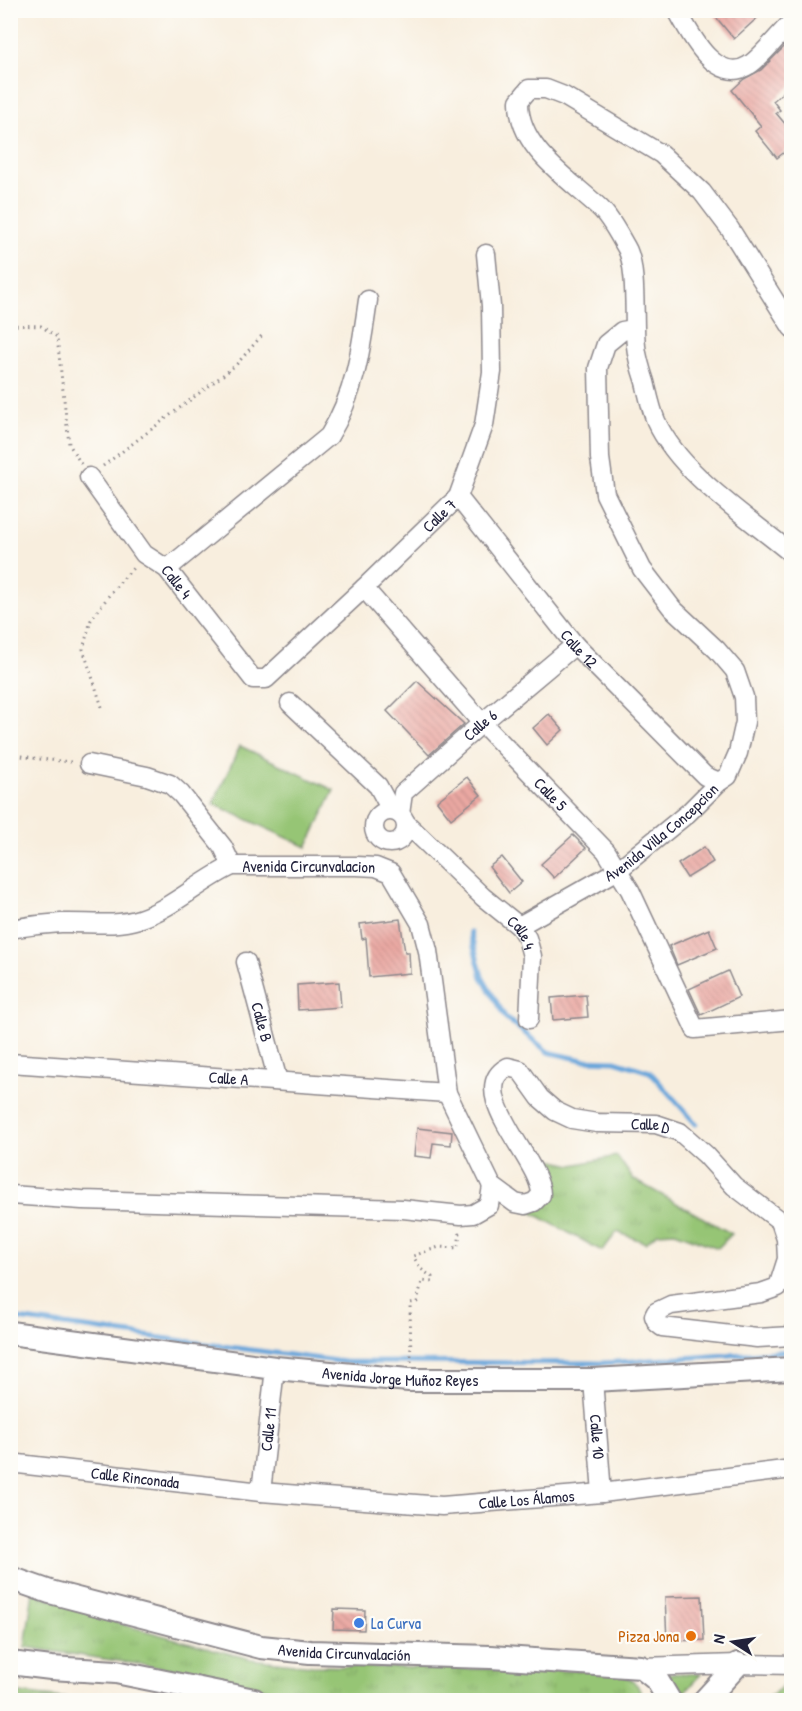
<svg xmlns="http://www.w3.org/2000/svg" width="802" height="1711" viewBox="0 0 802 1711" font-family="'Patrick Hand',sans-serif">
<defs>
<pattern id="grass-tufts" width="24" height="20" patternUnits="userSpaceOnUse" patternTransform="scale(1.5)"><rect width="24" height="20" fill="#96c575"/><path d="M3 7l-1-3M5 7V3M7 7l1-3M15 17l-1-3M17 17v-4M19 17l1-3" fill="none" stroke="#81a966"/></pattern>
<pattern id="building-back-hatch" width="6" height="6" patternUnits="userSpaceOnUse" patternTransform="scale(1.5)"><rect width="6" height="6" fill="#eaa8a2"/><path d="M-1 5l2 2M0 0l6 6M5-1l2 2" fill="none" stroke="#c8908c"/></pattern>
</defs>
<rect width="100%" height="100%" fill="#fdfcf7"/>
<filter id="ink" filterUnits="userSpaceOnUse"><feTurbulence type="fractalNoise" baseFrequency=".0167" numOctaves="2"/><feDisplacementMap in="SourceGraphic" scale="12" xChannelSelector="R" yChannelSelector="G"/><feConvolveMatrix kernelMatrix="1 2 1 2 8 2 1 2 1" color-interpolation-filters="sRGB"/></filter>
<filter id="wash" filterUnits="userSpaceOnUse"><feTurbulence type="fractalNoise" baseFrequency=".008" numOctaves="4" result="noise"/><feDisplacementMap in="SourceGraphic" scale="24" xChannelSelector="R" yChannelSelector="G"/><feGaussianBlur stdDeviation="1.35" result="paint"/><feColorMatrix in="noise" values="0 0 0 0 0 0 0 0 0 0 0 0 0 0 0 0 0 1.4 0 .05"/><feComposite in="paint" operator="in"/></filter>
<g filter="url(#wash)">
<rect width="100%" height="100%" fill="#f8eede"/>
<g fill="url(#grass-tufts)" stroke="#5c7458" stroke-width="1.5">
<path d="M617,1156L633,1179L732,1234L718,1248L675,1232L657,1233L646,1243L617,1232L602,1251L527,1210L550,1195L557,1176L550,1160L573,1165Z"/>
<path d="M33,1592L128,1626L250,1659L312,1666L598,1671C623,1674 636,1675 645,1700H310L204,1674L25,1647Z"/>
<path d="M655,1673L701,1674L677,1700Z"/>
</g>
<g fill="#96c575" stroke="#5c7458" stroke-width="1.5">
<path d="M240,746L334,790L307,847L213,804Z"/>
<path d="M783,1686H791V1700H765Z"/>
<path d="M11,1692L80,1700H11Z"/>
</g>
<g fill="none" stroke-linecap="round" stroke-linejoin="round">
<g stroke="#69a6da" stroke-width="5">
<path d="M470,932L482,977L505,1017L548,1052L583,1060L615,1061L650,1072L696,1124"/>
<path d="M10,1318L344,1362L603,1363L792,1351"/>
</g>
</g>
<g id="blocks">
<g fill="url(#building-back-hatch)">
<path d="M710,10H766L734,39Z"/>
<path d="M792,39V85L773,101L780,110L776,113L792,132V146L777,158L755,131L761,126L732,90L744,79L761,70Z"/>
<path d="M417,681L464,724L429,755L387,711Z"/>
<path d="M549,714L563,730L547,745L533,728Z"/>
<path d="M467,777L481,795L451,819L437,801Z"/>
<path d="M573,835L586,848L554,878L541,864Z"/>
<path d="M704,847L713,862L687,878L678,864Z"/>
<path d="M502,857L522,882L509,893L489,867Z"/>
<path d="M400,919L405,952H409L410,973L369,977L366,938L362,939L360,924Z"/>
<path d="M709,929L717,948L677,965L669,946Z"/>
<path d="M728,971L739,997L701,1015L689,989Z"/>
<path d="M339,982L341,1007L298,1010L297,985Z"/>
<path d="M586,995L588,1017L553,1020L551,998Z"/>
<path d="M417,1128L452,1132L451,1145L433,1143L431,1158L414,1156Z"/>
<path d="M702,1596L704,1640L667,1641L665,1597Z"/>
<path d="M334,1609L365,1610L364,1630L333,1629Z"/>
</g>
</g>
</g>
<g filter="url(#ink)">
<use href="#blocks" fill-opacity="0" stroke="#8d888c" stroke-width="1.5"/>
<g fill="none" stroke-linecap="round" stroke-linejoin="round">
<defs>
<g id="minor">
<path d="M677,10C690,34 716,86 749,65C760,59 781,32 792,22"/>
<path d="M792,328L730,229L702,192L661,154L564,96L546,89H529L519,101C518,149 570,179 601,209C611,219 619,235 626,247C638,267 633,321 636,346C637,358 641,370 645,382C648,394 651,409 656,421C680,474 748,517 792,554"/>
<path id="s1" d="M89,477L144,554L167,569L253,679H266L364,588L458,497L484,425L492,372L491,306L486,254"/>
<path id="s2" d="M458,497L575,645L696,767L705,776L719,782"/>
<path d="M167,569L329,436C356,392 361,349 368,300"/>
<path id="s3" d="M364,588L482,723L606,851L630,890L695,1029L792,1020"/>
<path d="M290,703L378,786L391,810"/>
<path d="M89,764L147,776L170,784L181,794L223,847L232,866"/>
<circle cx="390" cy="827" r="16"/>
<path id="s4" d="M400,814L403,793L482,723L575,645"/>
<path id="s5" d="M406,823L483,897L519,926L527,938L532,956L529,1019"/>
<path id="s6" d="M519,926L618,870L688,813L719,782L728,776L738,753L745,722L744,697L735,671L717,650L672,608L642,569L605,494L600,458L598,368L606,344L622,331L634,329"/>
<path id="s7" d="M10,929C27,926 44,924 61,923C88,922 113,927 139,919C173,908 200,881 232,866H357L376,867L391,873L421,924L428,951L447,1093L492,1186L515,1203L525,1205L534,1202L541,1195C542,1162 463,1091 508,1067L520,1070L540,1098L555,1111L572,1119L597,1123L656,1124L680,1132L706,1155L734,1186L780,1221L786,1239L787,1259L778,1287L761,1293L671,1305L656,1312L654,1316L657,1323L662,1327L757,1338L792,1336"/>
<path id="s8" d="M246,962L278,1081"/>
<path id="s9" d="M10,1063L447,1093"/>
<path d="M10,1195L82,1200L403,1209L461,1215L473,1214L489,1205L492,1186"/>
<path id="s10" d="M593,1380L602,1493"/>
<path id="s11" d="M10,1463L261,1492L442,1506L602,1493L792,1469"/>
<path id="s12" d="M261,1492L275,1368"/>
<path d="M641,1667L738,1664L792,1665"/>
</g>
<g id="tertiary">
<path id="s13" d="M10,1333L275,1368L409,1380H593L792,1369"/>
<path id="s14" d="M10,1578L50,1592L261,1647L310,1652L491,1657L641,1667L657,1680L669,1700"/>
<path d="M10,1663L51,1668L116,1672L254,1700"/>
<path d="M705,1700L738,1664"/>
</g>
</defs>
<use href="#minor" stroke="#8d888c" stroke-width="21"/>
<use href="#tertiary" stroke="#8d888c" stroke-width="26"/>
<g stroke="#8d888c" stroke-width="3" stroke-dasharray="1.5 4.5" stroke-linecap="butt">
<path d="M10,325L41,326L57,337L69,444L81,464"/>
<path d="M103,466L235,366L264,333"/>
<path d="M102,707L83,649L91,620L113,590L133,568"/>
<path d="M10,754L39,759L72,762"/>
<path d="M411,1362L410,1303L417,1302L422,1281L432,1282V1277L421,1269L413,1256L439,1247L458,1248L460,1232"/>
</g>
<use href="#minor" stroke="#fff" stroke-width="18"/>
<use href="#tertiary" stroke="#fff" stroke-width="22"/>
</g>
</g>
<circle fill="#3f7fe0" stroke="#fdfcf7" stroke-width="2" cx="359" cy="1623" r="6"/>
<circle fill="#e8710a" stroke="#fdfcf7" stroke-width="2" cx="691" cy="1636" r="6"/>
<g text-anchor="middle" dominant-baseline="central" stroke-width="4.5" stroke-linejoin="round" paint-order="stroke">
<g font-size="16" fill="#22223b" stroke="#fdfcf7">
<text stroke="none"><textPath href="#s1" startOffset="513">Calle 7</textPath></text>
<text stroke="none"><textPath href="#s1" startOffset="138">Calle 4</textPath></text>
<text stroke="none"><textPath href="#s2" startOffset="194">Calle 12</textPath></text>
<text stroke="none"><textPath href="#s4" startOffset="124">Calle 6</textPath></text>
<text stroke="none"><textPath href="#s3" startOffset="278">Calle 5</textPath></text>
<text stroke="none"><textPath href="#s6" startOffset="171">Avenida Villa Concepcion</textPath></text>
<text stroke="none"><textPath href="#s7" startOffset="314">Avenida Circunvalacion</textPath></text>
<text stroke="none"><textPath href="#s5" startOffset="160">Calle 4</textPath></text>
<text stroke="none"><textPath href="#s8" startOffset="62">Calle B</textPath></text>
<text stroke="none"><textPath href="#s9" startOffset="219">Calle A</textPath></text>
<text stroke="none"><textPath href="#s7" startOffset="1098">Calle D</textPath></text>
<text stroke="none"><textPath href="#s13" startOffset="393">Avenida Jorge Muñoz Reyes</textPath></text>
<text stroke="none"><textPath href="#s12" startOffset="63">Calle 11</textPath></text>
<text stroke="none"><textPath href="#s10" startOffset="57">Calle 10</textPath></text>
<text stroke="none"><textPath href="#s11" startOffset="126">Calle Rinconada</textPath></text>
<text stroke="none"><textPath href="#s11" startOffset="519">Calle Los Álamos</textPath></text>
<text stroke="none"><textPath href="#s14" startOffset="344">Avenida Circunvalación</textPath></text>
</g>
<g font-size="16" fill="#366cbe" stroke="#fdfcf7" text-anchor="start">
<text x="371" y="1623">La Curva</text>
</g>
<g font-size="16" fill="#c56008" stroke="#fdfcf7" text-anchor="end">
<text x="679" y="1636">Pizza Jona</text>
</g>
</g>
<rect width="802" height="1711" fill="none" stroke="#fdfcf7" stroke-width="36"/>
<g transform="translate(733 1642) rotate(282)" stroke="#fdfcf7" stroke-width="4.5" paint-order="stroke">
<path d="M0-4.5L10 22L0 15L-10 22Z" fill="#22223b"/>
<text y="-9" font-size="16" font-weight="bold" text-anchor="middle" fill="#22223b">N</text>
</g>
</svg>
